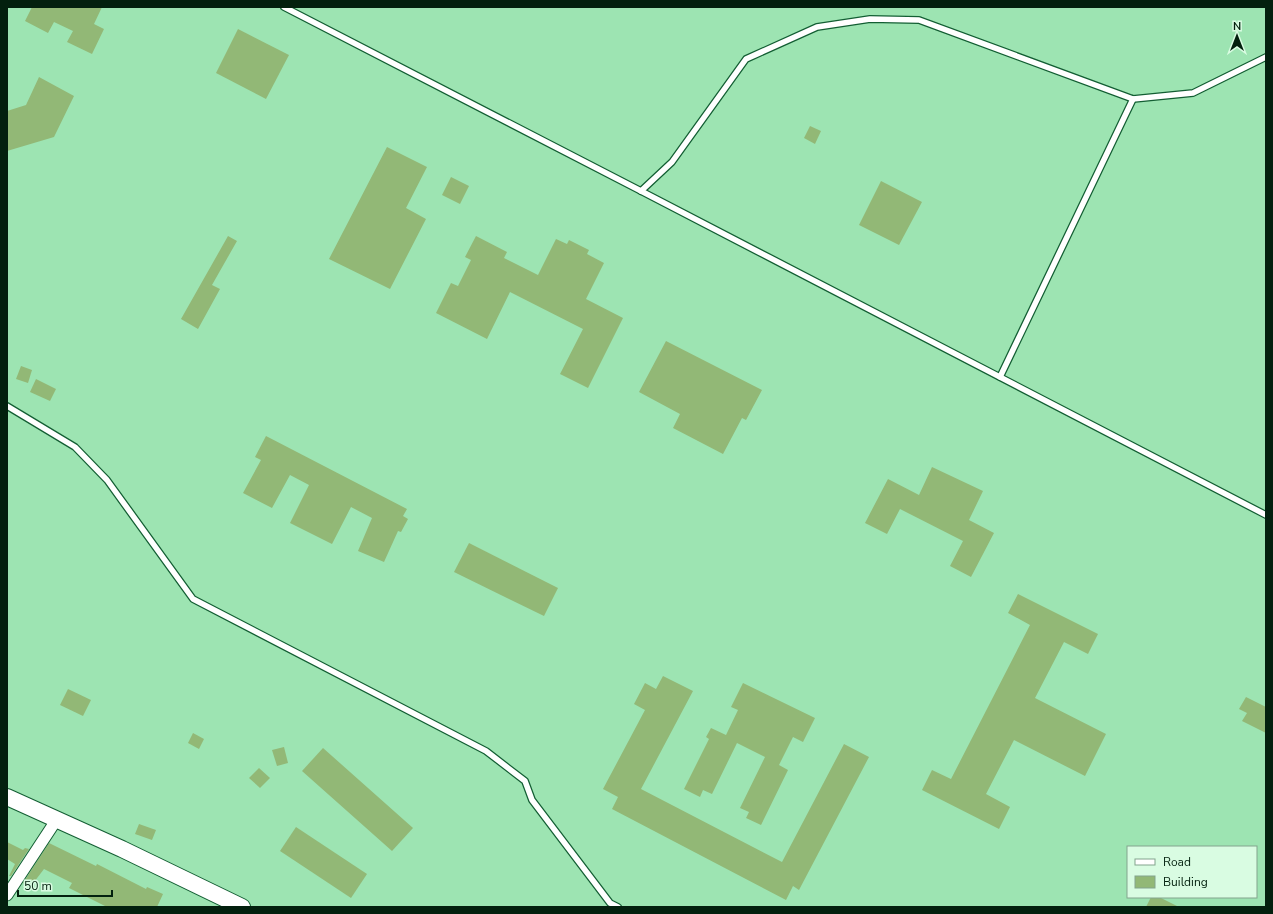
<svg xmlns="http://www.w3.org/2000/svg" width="1273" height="914" viewBox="0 0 1273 914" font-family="'Nunito Sans',sans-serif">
<rect width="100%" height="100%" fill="#9de4b2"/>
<g fill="#92b876">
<path d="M32,7H102L94,24L104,29L92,54L67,42L73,31L54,22L48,33L25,21Z"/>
<path d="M238,29L289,55L266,99L216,73Z"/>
<path d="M39,77L74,96L54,137L7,151V111L26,105Z"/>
<path d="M810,126L821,131L815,144L804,138Z"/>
<path d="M387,147L427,167L406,208L426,219L390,289L329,259Z"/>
<path d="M451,177L469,186L460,204L442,195Z"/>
<path d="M881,181L922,202L899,245L859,225Z"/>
<path d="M228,236L237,241L212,285L220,289L198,329L181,319Z"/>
<path d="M476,236L507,252L504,258L538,275L556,239L567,244L569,240L589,250L587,254L604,263L586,299L623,318L588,388L560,374L583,329L510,292L487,339L436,313L451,283L458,286L471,260L465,257Z"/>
<path d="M666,341L762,390L746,420L742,418L723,454L673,428L680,414L639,392Z"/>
<path d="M21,366L32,370L28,383L16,379Z"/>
<path d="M36,379L56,389L50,401L30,392Z"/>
<path d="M266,436L407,509L403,516L408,519L401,532L398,531L384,562L358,551L372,518L351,507L332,544L290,523L309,485L290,475L272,508L243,493L261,460L255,457Z"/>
<path d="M932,467L983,491L969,520L994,533L971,577L950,566L963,541L900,509L887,534L865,523L888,479L919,495Z"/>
<path d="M469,543L558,588L544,616L454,572Z"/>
<path d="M1018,594L1098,634L1088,654L1064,642L1035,698L1106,734L1085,776L1014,740L986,794L1010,807L999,829L922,790L932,770L951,779L1030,625L1008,613Z"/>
<path d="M663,676L693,691L641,789L782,862L844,744L869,757L799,890L793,886L786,900L612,809L618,797L603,789L645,710L634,704L645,683L656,689Z"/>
<path d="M743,683L815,718L803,742L793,737L779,765L788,770L761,825L746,818L749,812L740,808L765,757L737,743L712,794L703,790L700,797L684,789L709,739L706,737L711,728L726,735L738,710L731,707Z"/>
<path d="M68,689L91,700L83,716L60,705Z"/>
<path d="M1246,697L1266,707V733L1242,721L1247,713L1239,709Z"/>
<path d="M193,733L204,739L199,749L188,743Z"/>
<path d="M284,747L288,763L277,766L272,750Z"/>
<path d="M323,748L413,828L392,851L302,771Z"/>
<path d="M259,768L270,778L260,788L249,778Z"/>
<path d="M139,824L156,830L152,840L135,834Z"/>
<path d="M296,827L367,874L351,898L280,851Z"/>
<path d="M7,842L23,850L25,848L29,849L11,876H9L15,864L7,859Z"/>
<path d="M49,843L96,866L97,864L146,889L147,887L163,894L157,907H107L69,888L72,883L44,869L31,886L23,883Z"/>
<path d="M1151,897H1159L1179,907H1146Z"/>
</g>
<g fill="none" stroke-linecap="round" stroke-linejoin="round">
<defs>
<g id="service">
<path d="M284,7L641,191L1266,515"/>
<path d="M641,191L672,162L746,59L817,27L870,19L919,20L1133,99L1193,93L1266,57"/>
<path d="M1000,377L1133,99"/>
<path d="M7,406L75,447L107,480L193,599L486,751L525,781L532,800L610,903L618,907"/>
</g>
<path id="minor" d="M7,895L57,819"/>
<path id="secondary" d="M7,797L122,849L242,907"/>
</defs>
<use href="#service" stroke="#135e33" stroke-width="8"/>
<use href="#minor" stroke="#135e33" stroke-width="13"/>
<use href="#secondary" stroke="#135e33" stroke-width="18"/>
<use href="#service" stroke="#fff" stroke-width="5.5"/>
<use href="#minor" stroke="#fff" stroke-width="11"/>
<use href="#secondary" stroke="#fff" stroke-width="16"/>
</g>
<rect width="1273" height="914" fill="none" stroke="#03200e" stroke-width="16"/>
<rect x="1127" y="846" width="130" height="52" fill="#d9fce2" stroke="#83a48d"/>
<rect x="1135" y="859" width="20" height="6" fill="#ffffff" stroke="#83a48d"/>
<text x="1163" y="866" font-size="12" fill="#03200e">Road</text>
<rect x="1135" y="876" width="20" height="12" fill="#92b876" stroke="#83a48d"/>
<text x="1163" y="886" font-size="12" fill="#03200e">Building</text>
<g transform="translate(1237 36)" stroke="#d9fce2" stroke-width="3" paint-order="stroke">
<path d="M0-3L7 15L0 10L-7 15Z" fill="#03200e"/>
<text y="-6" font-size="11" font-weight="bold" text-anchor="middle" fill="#03200e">N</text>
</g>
<path d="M18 890v6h94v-6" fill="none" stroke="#03200e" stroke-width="2"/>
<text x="24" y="890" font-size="12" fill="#03200e" stroke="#d9fce2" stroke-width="3" paint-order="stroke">50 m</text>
</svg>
